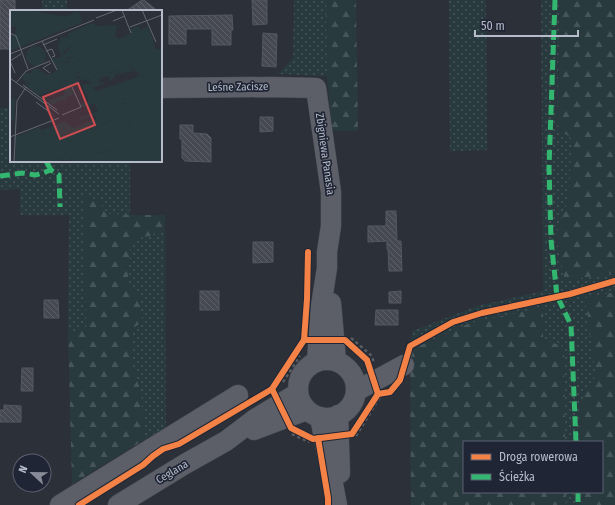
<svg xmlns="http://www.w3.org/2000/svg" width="615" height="505" viewBox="0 0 615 505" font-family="'Fira Sans Condensed',sans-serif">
<defs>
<pattern id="grass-dots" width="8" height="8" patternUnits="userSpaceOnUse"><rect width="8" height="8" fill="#293a3f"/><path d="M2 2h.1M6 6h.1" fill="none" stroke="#465559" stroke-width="1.8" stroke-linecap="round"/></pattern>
<pattern id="forest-firs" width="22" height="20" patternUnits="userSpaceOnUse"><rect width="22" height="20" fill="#293a3f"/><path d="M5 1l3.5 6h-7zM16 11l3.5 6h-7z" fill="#465559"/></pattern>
<pattern id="building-back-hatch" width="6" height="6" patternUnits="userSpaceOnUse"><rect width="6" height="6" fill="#464951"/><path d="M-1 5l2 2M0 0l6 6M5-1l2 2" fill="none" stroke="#5e6169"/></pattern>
</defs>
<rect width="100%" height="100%" fill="#2c3039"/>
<g fill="url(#grass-dots)">
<rect x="42" y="0" width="25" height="11"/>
<path d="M294,0H326L327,76L278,74L293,58Z"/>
<path d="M449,0H486L487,150L450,151Z"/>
<path d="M541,0H560L557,127L572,139L569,197L556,236L565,281L615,272V292L585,299L596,375L580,404V442H565L564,347L470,323L410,350L412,331L477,306L543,291Z"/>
<path d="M0,108H11V161H130V215L106,214L99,200L85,197L86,328L68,334L69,215H20V189L0,190Z"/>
<path d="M165,227L166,427L144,440L141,393L132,364V329L142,322L140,296L128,281L131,239L150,236Z"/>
<path d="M566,492H581L582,505H566Z"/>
</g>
<g fill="url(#forest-firs)">
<path d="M326,0H356L358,131H332L327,76Z"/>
<path d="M560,0H615V272L565,281L556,236L569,197L572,139L557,127Z"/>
<path d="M85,196L99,200L106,214L130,215H165V227L150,236L131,239L128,281L140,296L142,322L132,329V364L141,393L144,440L72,484L68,334L86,328Z"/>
<path d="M615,292V505H582L581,492H602V442H580V404L596,375L585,298Z"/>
<path d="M543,307V339L564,347L565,442H464V492H566V505H411L410,350L470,323Z"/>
</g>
<g fill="url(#building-back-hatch)" stroke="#545861">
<path d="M0,0H15V11H11V49H0Z"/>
<path d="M142,0H144L158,11H126Z"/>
<path d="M252,0H267V24L253,25Z"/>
<path d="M232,15L233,30H231V45H212V29H186V44H169V16Z"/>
<path d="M263,33L277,34L276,67L262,66Z"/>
<path d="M260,117H273V131L260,132Z"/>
<path d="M180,125H193V133L207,134L211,138V162L185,161L182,158V139H180Z"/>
<path d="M386,211H396L397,241H401L402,271H389L388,249H387V241L368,242V226H386Z"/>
<path d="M253,242H273V262L253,263Z"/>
<rect x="200" y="291" width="19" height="19"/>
<path d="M401,291V303H389V292Z"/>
<path d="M44,300H58L59,318H44Z"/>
<path d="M376,310H398V325H375Z"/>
<path d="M22,368H33V391H21Z"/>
<path d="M4,405L21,406V422H0V410H4Z"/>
</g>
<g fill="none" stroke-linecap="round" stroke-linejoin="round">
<defs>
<g id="minor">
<path d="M161,88L269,87L316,88L331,192V226L327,252V268L321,306L317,361"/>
<path d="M331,303L336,361"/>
<circle cx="327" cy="389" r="29"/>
<path d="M356,391L404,365"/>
<path d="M338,415L340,473"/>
<path d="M320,417L337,505"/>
<path d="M254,430L307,410"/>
<path d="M60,505L238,395"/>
<path d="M118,505L185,464L226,441L255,419L298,393"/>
</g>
</defs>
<use href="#minor" stroke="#484b52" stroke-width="21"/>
<g stroke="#595e64" stroke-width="2.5" stroke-dasharray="3 3" stroke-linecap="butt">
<path d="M351,338L372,356L374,363"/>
<path d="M283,382L300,356"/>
<path d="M292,434L309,442"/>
<path d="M356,436L380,397"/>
</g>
<use href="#minor" stroke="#5c5f67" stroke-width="20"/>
<g stroke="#33b770" stroke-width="5" stroke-dasharray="10 5" stroke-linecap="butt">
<path d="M555,0L549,167L551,240L557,296L571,325L576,442"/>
<path d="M46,161L51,170"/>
<path d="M0,176L22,173L36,175L51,170L59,175L60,207"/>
<path d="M578,492V505"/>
</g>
<defs>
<g id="cycleway">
<path d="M304,340H345L367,360L378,394"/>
<path d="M272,389L291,428L313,439L352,434L378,394L390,392L400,380L410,346L453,322L482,313L570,294L615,281"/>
<path d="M318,438L328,498V505"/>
<path d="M79,505L143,465L153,456L163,449L179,444L272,389L304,340L307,299L308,252"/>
</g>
</defs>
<use href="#cycleway" stroke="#1f2534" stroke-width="8"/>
<use href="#cycleway" stroke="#f48246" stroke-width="6"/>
</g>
<g text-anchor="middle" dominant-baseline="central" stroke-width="3.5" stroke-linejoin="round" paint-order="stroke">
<g font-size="11" fill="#b6bcc9" stroke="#1f2534">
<text transform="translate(238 87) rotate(-1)">Leśne Zacisze</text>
<text transform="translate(325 154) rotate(82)">Zbigniewa Panasia</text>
<text transform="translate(172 472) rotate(-31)">Ceglana</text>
</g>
</g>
<g transform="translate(10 10)">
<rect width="152" height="152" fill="#2c3039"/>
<path d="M68,1L73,12L65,15L61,4ZM144,31V34L111,47L135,69L128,82L130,86L126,88L121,80L100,82L89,86L103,84L119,91L93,100L96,108L67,118V124L103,110V115L116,109L124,120L116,125L125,122L128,126L83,145L106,139L114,148L82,152L71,143L68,150L59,146L48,152L47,149H51L69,129L56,124L43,129L30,121L41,117L45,123L59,114L55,111L63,118L86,109L85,105L71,110L70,108L88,101L85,94L72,97L70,94L79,92L76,85L127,67L129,64L119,57L96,64H88L79,69L66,66L75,58ZM64,35L66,43L59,44L61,40L57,43V49L68,45V42L73,39H80L82,47L63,53L42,51L41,48H49ZM51,67L56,72H67L60,76L64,85L48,88L55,84L54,77L28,85L15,75L24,70L28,82L50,73ZM5,88V91L4,112L0,109V90Z" fill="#293a3f"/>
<path d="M0,0H20L55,7L61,4L65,15L0,41V26L5,24L7,16L0,17ZM82,13L86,16L107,15L105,26L109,29L121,23L120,19L128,16L130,20L138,17L144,31L69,62L66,66L67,68L77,66L79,69L86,66V63L92,64L95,61L97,64L119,57L123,61L106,64L101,71L98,66L92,67L87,72L95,73L83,78L88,83L84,86L82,83L76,85L72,75L83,73L73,69L60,74L51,67L50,73L28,82L24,78V70L14,74L16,72L12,69L15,63L21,64L23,59H29L37,65L48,60L42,51L49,50L56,53H63L76,46L82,47L79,39H73L68,42V45L56,48L57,43L62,40L60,44L66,43L64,35L55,40L52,45L55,47L52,48L48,37L51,27L57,28L59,23ZM144,34L146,40L152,38V152H87L113,148L106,139L83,145L128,126L125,123L80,140L78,138L123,120L119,112L116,109L103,115L102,110L67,124L64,119L96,108L93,100L109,92L112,95L118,91L114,88L109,90L103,84L83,92L101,79L121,80L126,88L129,86L128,82H124V78L134,72L135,68L111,47ZM16 46a10 10 0 1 1 20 0a10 10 0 1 1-20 0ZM57,84V91L55,89L42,95L37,91ZM55,111L62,119L46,127L41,117ZM29,117L33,125L38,123L43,129L64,121L66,128L73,134L71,139L56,142L52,148L47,149L48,152H5L6,127ZM76,138L84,151L82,152L51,150L59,146L68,150L71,144L67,145L66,142Z" fill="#293a3f"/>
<path fill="none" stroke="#636873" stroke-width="1" d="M112,0L121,23M132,0L146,32M86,8L107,0M103,11L115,6M120,17L152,5M0,23L6,26L18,59M32,31L47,60M33,35L47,29M36,41L42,39L45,46L42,47M0,44L84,10M0,51L11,44M0,51L5,63M40,63L33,58L41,53M0,68L49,104M6,73L16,61L40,51M13,75L47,100M26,92L38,101M52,105L71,97L62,77M0,127L49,108M4,152L7,91L16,77"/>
<path fill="#ce4d50" fill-opacity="0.15" stroke="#ce4d50" stroke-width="2" d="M68,73L85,115L50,129L33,87Z"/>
<rect width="152" height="152" fill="none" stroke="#b6bcc9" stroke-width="2"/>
</g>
<rect x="463" y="441" width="140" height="52" fill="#1f2534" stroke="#5b6170"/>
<rect x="471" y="454" width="20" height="6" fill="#f48246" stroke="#5b6170"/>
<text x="499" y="461" font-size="12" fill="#b6bcc9">Droga rowerowa</text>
<rect x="471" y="474" width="20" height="6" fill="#33b770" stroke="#5b6170"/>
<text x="499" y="481" font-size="12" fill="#b6bcc9">Ścieżka</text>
<g transform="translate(32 473) rotate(292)"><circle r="19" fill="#1f2534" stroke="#5b6170"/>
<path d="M0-3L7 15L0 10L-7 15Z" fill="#868b97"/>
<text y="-6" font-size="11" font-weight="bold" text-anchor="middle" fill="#b6bcc9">N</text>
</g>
<path d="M475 30v6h103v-6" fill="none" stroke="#b6bcc9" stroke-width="2"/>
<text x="481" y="30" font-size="12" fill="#b6bcc9" stroke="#1f2534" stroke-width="3" paint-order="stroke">50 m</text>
</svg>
